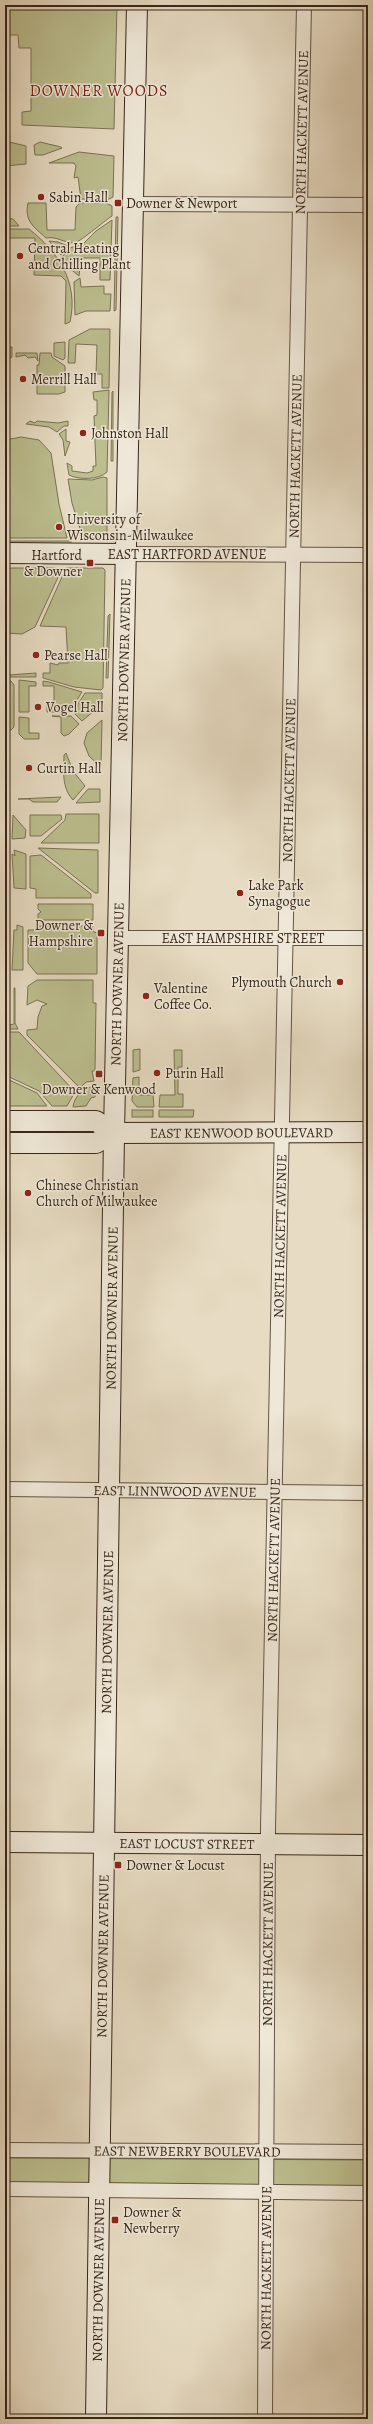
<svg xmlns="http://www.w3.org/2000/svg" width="373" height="2424" viewBox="0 0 373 2424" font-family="Alegreya,serif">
<rect width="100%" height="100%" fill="#e7dcc3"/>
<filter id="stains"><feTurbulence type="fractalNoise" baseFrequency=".005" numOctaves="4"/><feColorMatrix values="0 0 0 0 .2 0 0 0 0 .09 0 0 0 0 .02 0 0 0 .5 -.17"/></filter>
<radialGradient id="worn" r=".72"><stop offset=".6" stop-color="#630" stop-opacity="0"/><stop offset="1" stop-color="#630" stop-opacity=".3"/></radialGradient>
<g fill="#bcbe8f" stroke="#7a7254">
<path d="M5,5H117L114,129L22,125V112L31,111V48H19L18,35H5Z"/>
<path d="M5,141L26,146V164L5,166Z"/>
<path d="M40,142L61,147L62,148L43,155H35L34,145Z"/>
<path d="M79,152L114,156L113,197L107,200L81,199L78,177L74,178L76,166L74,163H49Z"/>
<path d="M28,203H46L47,230H75L76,207L80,203H106L112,206V216C104,221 79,243 74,243C64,243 57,236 46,238C34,227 24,221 28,203Z"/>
<path d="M116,217H118L116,310L114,311Z"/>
<path d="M5,218L13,219L19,226H5Z"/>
<path d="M112,220L110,280H100V258H81L79,276L68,267L62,257L70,248L84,243L96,231Z"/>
<path d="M5,229H29C58,252 79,282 70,322L65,324L66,281L61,276L34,275L35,238H5Z"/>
<path d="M49,241L58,242L68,246L61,255Z"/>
<path d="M80,278L81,287L104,286V294H111L110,311H86L75,315L74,282Z"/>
<path d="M90,329H110L109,388H102V374H96L97,345L76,344L75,363H68L69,340Z"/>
<path d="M65,342V358L63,360L54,356V343Z"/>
<path d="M5,347H12V357L9,359V393H5Z"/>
<path d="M16,353H37L38,361L35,357L28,358L25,355L16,357Z"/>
<path d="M40,353H51L52,357L65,366V392L59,394H37V365H39Z"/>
<path d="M109,390L107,472C99,480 79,480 69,475L67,463L72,466V471L87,473L93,471V466H96L94,416L97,415V400H94L93,392Z"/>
<path d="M113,391V461H111L112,392Z"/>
<path d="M30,421L35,423L37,421L58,423L68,421V426H64L57,432L49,427L26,424Z"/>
<path d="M66,429V441L70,442L65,456L63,440L59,434Z"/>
<path d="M21,437L39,440L51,453L59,504L67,538H5V440Z"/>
<path d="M103,477L107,478V534L104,538H83L72,503L68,479L92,480Z"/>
<path d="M5,541H71L70,545H5Z"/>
<path d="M5,568H55L61,571L35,627L22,634L5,633Z"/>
<path d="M66,568H103L105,570L103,688L101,690L74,687L43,678V673H50V663L58,665L59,663H68L66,627L40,626Z"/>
<path d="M110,614L108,678H106L108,616Z"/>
<path d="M5,673L9,675L36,673V677H5Z"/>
<path d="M19,680L36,682V686H29V712H19Z"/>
<path d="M5,681H11L14,685V727L11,730H5Z"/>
<path d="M43,681L49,682L82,692L69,712H47V702H54V686H43Z"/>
<path d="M85,693H102V704L82,721L73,712Z"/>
<path d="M52,716H71L79,724L69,734L64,736L61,733V717Z"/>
<path d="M19,717L29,718V733H39V739H24L19,734Z"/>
<path d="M102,720L101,767L89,756L84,743L87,733Z"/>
<path d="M66,753L73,771L85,786L73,800C61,787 64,771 64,755Z"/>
<path d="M88,789H100V802L76,803Z"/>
<path d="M61,797L57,802H33L29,799H18Z"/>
<path d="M66,814H99V843H41L65,820Z"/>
<path d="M13,815L26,830L25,838L12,839Z"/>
<path d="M30,815H61L62,819L41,836H30Z"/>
<path d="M38,848L98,850V893H95Z"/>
<path d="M14,850L26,854V889L14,888L12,854L15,856Z"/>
<path d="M41,855L91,894V898H36V889L30,888V856Z"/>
<path d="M38,904H93V920H38V914L41,912L38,909Z"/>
<path d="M17,925L23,927V970H12L14,930H17Z"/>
<path d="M36,926H92L94,932L97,933V974H37L28,963V930H36Z"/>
<path d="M37,980H93V1003H96L95,1071H92L94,1081L86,1082L80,1088L27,1035V1030L37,1029L38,1017L42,1006L47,1004L37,1000L27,1005L28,986Z"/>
<path d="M14,988H15V1023L18,1029H5V1026L14,1024Z"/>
<path d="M5,1032H19L75,1092L67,1106H52L39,1091L5,1075Z"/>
<path d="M140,1049V1070L133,1072V1050Z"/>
<path d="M174,1050H182V1067H178V1094H183V1107H159L160,1095H175Z"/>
<path d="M139,1077V1095H153L154,1107H137L132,1101L133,1078Z"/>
<path d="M5,1078L37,1093L47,1106H5Z"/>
<path d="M91,1087H95V1097L91,1098L86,1106L73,1107C74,1097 82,1090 91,1087Z"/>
<rect x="132" y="1110" width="21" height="7"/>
<path d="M159,1110H194L193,1117H159Z"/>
<path d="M5,1127H51V1131L47,1134L5,1136Z"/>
<path d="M5,2158L368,2160V2186L5,2183Z"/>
</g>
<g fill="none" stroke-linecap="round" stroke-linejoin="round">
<defs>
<g id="street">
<path d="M133,204L368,205"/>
<path d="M126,554L368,555"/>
<path id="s1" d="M118,938H368"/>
<path id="s2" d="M5,1489L368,1493"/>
<path id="s3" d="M5,2150L368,2152"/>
<path d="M5,2189L368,2193"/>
<path id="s4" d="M265,2419L268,1829L304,5"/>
</g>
<g id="secondary">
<path d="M5,553L126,554"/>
<path d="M5,1121H96L114,1133"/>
<path id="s5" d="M5,1143H96L114,1133L368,1132"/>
<path id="s6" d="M5,1842L368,1845"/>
<path id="s7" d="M96,2419L114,1133L137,5"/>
</g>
</defs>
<use href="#street" stroke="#635444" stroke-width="16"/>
<use href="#secondary" stroke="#372619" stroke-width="22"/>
<use href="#street" stroke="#efe8d8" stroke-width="14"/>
<use href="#secondary" stroke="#efe8d8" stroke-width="20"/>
</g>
<g fill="#8f2418" stroke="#efe8d8" stroke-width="1.5">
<circle cx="41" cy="197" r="4"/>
<rect x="114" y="199" width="8" height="8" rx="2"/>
<circle cx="20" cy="256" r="4"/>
<circle cx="23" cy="379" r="4"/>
<circle cx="83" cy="433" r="4"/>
<circle cx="59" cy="527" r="4"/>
<rect x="86" y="559" width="8" height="8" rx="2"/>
<circle cx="36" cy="655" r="4"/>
<circle cx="38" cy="707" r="4"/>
<circle cx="29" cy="768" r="4"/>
<circle cx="240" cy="893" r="4"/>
<rect x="97" y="929" width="8" height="8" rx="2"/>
<circle cx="340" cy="982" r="4"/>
<circle cx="146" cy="996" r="4"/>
<circle cx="157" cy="1073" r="4"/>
<rect x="95" y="1070" width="8" height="8" rx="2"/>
<circle cx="28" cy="1193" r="4"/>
<rect x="114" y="1861" width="8" height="8" rx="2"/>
<rect x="111" y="2216" width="8" height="8" rx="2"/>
</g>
<g text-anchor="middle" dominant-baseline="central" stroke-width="3" stroke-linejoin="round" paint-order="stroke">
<g font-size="14" fill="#372619" stroke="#efe8d8">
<text stroke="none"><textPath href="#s4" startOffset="2287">NORTH HACKETT AVENUE</textPath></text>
<text stroke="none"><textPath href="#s4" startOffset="1963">NORTH HACKETT AVENUE</textPath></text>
<text x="187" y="554">EAST HARTFORD AVENUE</text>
<text stroke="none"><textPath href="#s7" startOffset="1759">NORTH DOWNER AVENUE</textPath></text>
<text stroke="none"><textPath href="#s4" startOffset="1639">NORTH HACKETT AVENUE</textPath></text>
<text stroke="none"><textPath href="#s1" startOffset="125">EAST HAMPSHIRE STREET</textPath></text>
<text stroke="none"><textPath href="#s7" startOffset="1435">NORTH DOWNER AVENUE</textPath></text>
<text stroke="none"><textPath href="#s5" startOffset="239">EAST KENWOOD BOULEVARD</textPath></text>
<text stroke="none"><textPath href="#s4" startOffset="1183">NORTH HACKETT AVENUE</textPath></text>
<text stroke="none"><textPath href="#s7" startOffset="1111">NORTH DOWNER AVENUE</textPath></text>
<text stroke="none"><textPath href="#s2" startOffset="170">EAST LINNWOOD AVENUE</textPath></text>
<text stroke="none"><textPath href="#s4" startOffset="859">NORTH HACKETT AVENUE</textPath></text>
<text stroke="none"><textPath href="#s7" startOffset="787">NORTH DOWNER AVENUE</textPath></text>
<text stroke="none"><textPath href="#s6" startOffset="182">EAST LOCUST STREET</textPath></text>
<text stroke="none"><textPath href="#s4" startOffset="475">NORTH HACKETT AVENUE</textPath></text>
<text stroke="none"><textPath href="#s7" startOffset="463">NORTH DOWNER AVENUE</textPath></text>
<text stroke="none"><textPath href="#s3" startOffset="182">EAST NEWBERRY BOULEVARD</textPath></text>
<text stroke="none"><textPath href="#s4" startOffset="151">NORTH HACKETT AVENUE</textPath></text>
<text stroke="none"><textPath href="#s7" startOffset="139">NORTH DOWNER AVENUE</textPath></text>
</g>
<g font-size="14" fill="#372619" stroke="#efe8d8" text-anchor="start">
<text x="49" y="197">Sabin Hall</text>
<text x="126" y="203">Downer &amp; Newport</text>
<text x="28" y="248">Central Heating<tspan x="28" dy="16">and Chilling Plant</tspan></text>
<text x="31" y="379">Merrill Hall</text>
<text x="91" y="433">Johnston Hall</text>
<text x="67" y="519">University of<tspan x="67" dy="16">Wisconsin-Milwaukee</tspan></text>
<text x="82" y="555" text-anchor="end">Hartford<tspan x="82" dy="16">&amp; Downer</tspan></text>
<text x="44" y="655">Pearse Hall</text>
<text x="46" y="707">Vogel Hall</text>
<text x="37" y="768">Curtin Hall</text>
<text x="248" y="885">Lake Park<tspan x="248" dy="16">Synagogue</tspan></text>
<text x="93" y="925" text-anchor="end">Downer &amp;<tspan x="93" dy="16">Hampshire</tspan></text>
<text x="332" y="982" text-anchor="end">Plymouth Church</text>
<text x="154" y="988">Valentine<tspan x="154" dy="16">Coffee Co.</tspan></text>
<text x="165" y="1073">Purin Hall</text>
<text x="99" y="1089" text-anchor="middle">Downer &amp; Kenwood</text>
<text x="36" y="1185">Chinese Christian<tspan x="36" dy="16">Church of Milwaukee</tspan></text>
<text x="126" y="1865">Downer &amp; Locust</text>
<text x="123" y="2212">Downer &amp;<tspan x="123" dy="16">Newberry</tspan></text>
</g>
<g font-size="16" letter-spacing="1" fill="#7a1f14" stroke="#efe8d8">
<text x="99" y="91">DOWNER WOODS</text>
</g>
</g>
<rect width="373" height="2424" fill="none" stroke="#e7dcc3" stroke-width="20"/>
<rect x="6" y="6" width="361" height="2412" fill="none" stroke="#372619" stroke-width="2"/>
<rect x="10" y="10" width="353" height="2404" fill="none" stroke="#372619"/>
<rect width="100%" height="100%" filter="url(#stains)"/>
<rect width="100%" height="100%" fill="url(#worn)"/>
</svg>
